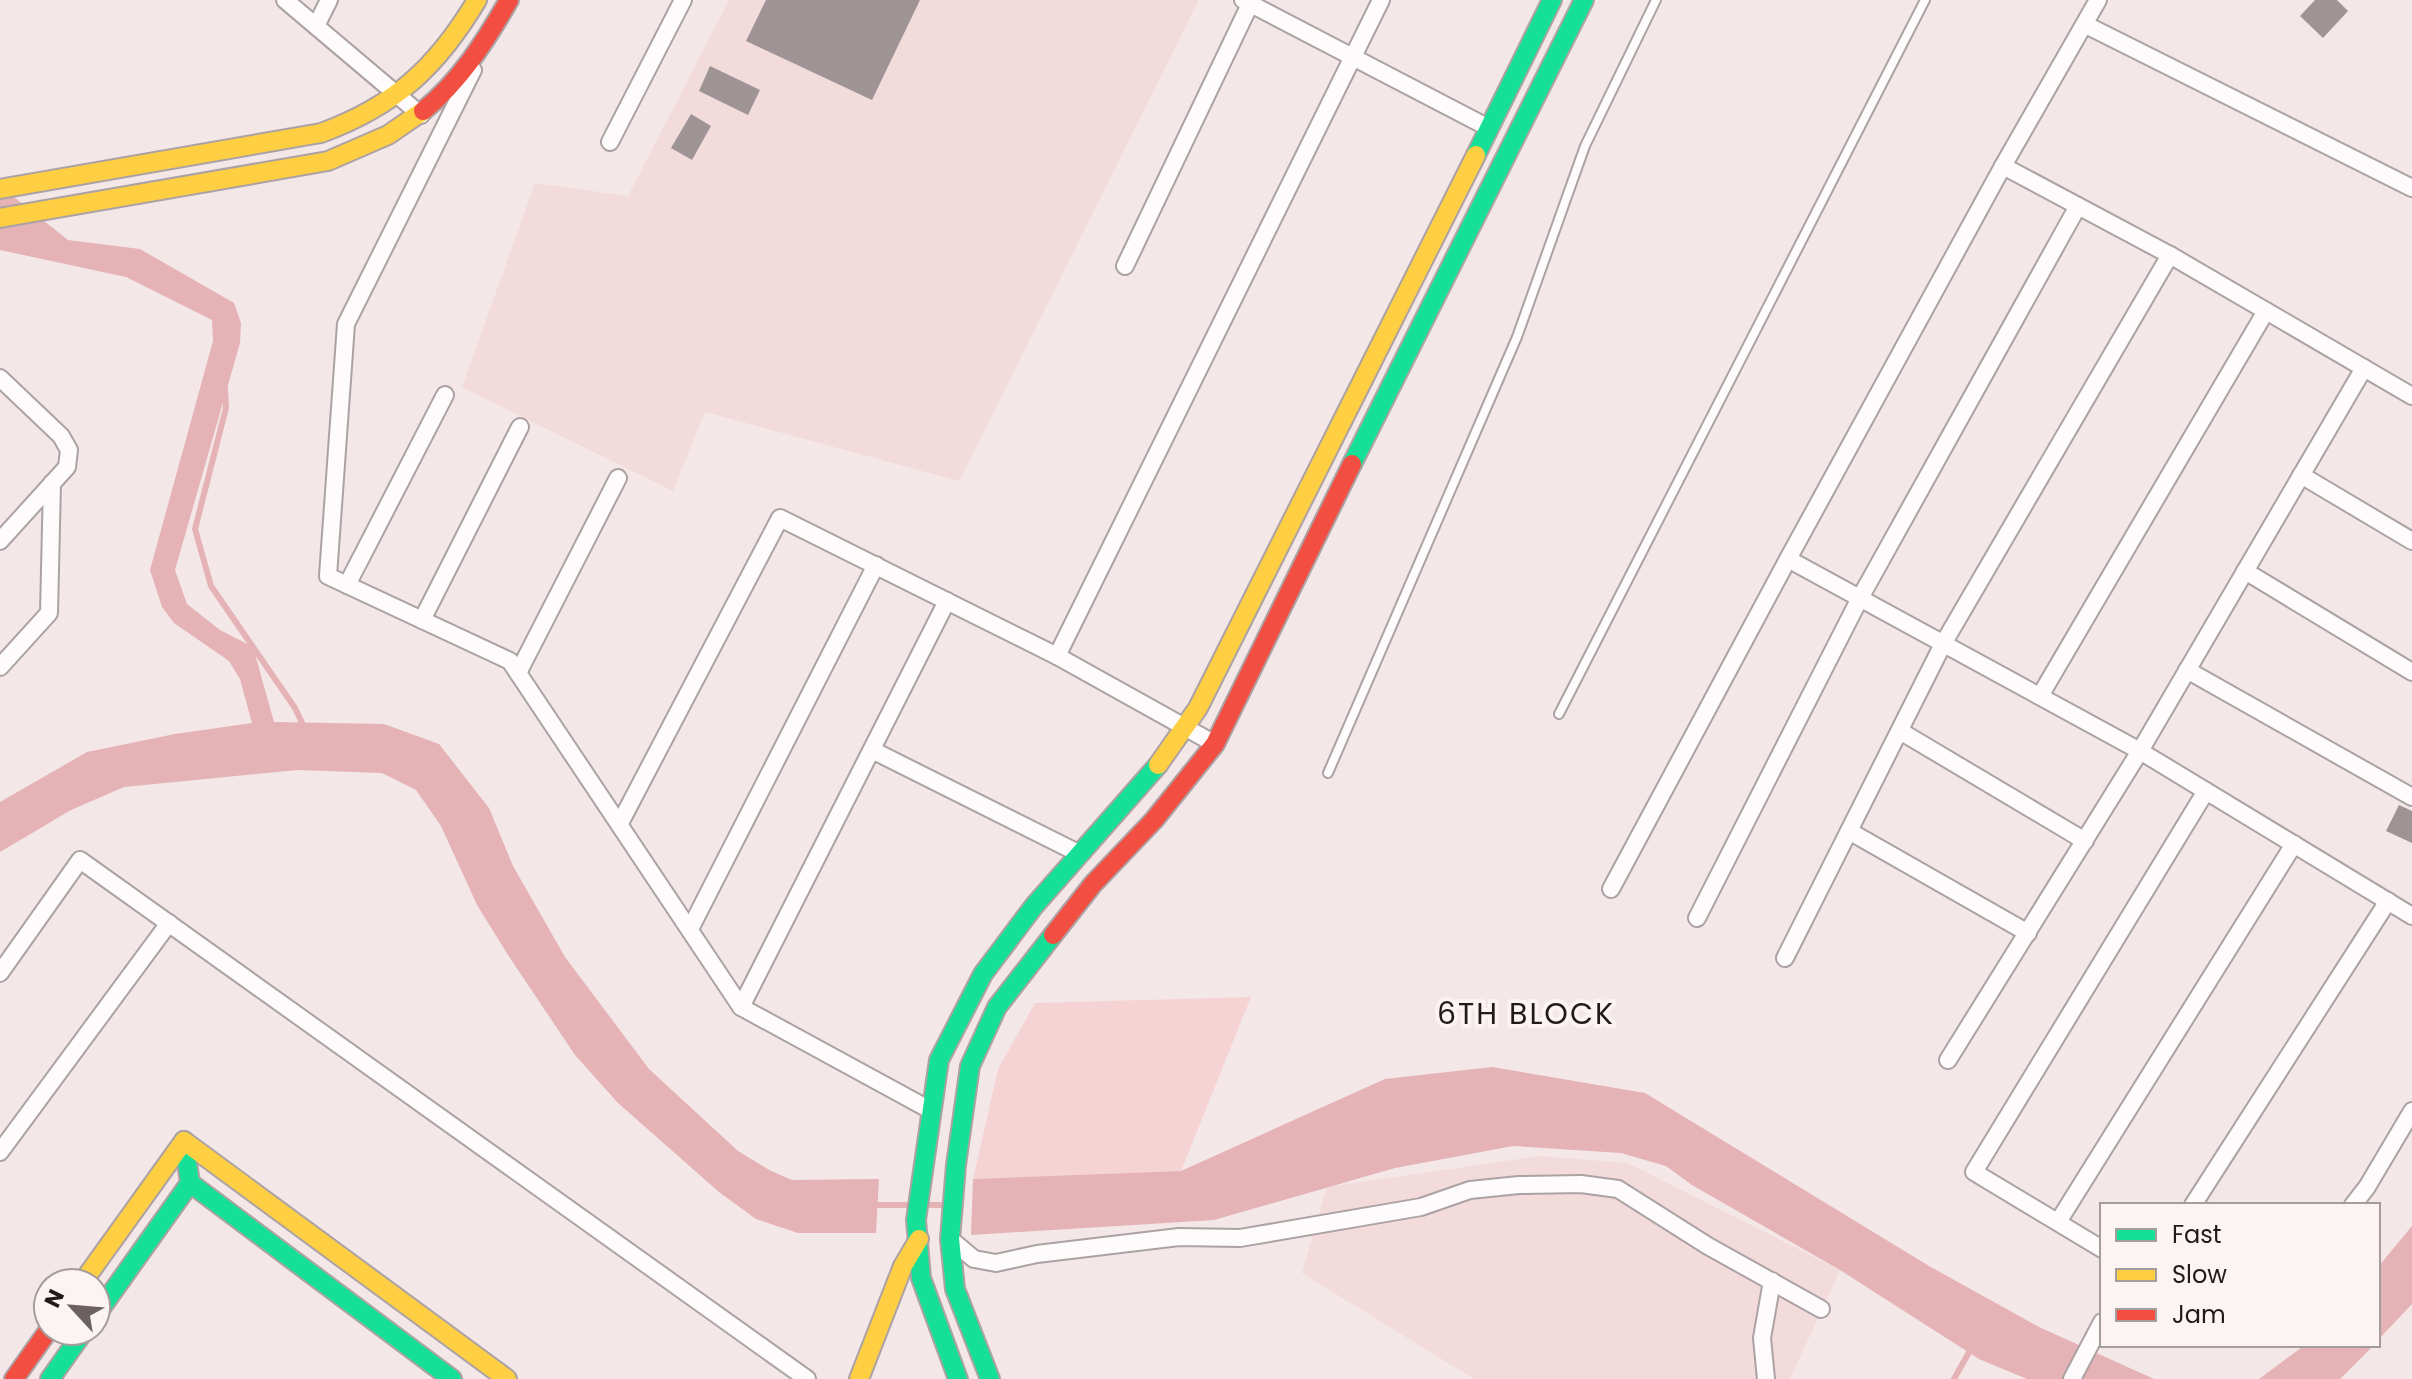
<svg xmlns="http://www.w3.org/2000/svg" width="2412" height="1379" viewBox="0 0 2412 1379" font-family="Poppins,sans-serif">
<rect width="100%" height="100%" fill="#f4e7e8"/>
<g fill="#f3dbdc">
<path d="M729,0H1199L959,481L705,412L673,491L462,387L535,183L628,196Z"/>
<path d="M1539,1156L1628,1163L1840,1270L1790,1379H1474L1302,1273L1327,1187Z"/>
</g>
<path fill="#f5d3d5" d="M1251,997L1181,1171L973,1179L998,1069L1035,1003Z"/>
<g fill="#e5b2b6">
<path d="M0,186L68,240L140,249L234,303L241,323L240,343L175,570L187,604L220,630L253,647L274,722L384,724L439,744L489,808L513,866L565,957L649,1069L738,1151L771,1171L792,1180L879,1179L876,1233H798L756,1219L719,1192L618,1103L575,1055L508,955L477,905L441,826L416,790L382,773L298,770L124,787L71,810L0,852V802L87,752L175,734L252,723L240,679L229,661L174,623L162,607L150,570L213,341L212,320L126,277L0,250Z"/>
<path d="M1492,1067L1645,1093L1929,1266L2039,1327L2154,1379H2027L1979,1359L1840,1270L1692,1185L1666,1166L1621,1153L1513,1146L1395,1168L1214,1220L971,1235L973,1179L1181,1171L1385,1079Z"/>
<path d="M2412,1226V1304L2378,1340V1267Z"/>
<path d="M2305,1345H2374L2340,1379H2259Z"/>
</g>
<g fill="none" stroke-linecap="round" stroke-linejoin="round">
<g stroke="#e5b2b6" stroke-width="6">
<path d="M225,389L226,408L195,529L211,586L295,708L304,727"/>
<path d="M870,1205H911"/>
<path d="M922,1205H947"/>
<path d="M1954,1379L1972,1347"/>
</g>
</g>
<g fill="#9e9495">
<path d="M766,0H920L872,100L746,41Z"/>
<path d="M2315,0H2337L2348,11L2323,38L2300,16Z"/>
<path d="M710,66L760,90L748,115L699,91Z"/>
<path d="M691,114L711,126L692,160L671,148Z"/>
<path d="M2399,805L2412,811V843L2386,831Z"/>
</g>
<g fill="none" stroke-linecap="round" stroke-linejoin="round">
<defs>
<g id="lane">
<path d="M1559,714L1925,0"/>
<path d="M1328,773L1517,337L1585,146L1656,0"/>
</g>
<g id="street">
<path d="M285,0L421,115"/>
<path d="M1243,0L1489,128"/>
<path d="M2086,25L2412,188"/>
<path d="M316,26L329,0"/>
<path d="M473,70L346,324L328,576L510,661L741,1007L932,1111"/>
<path d="M610,142L683,0"/>
<path d="M2003,166L2170,255L2412,396"/>
<path d="M1125,266L1252,0"/>
<path d="M0,378L61,436L69,450L67,467L0,541"/>
<path d="M2301,475L2412,541"/>
<path d="M1788,559L2140,751L2412,916"/>
<path d="M2245,571L2412,672"/>
<path d="M347,585L445,395"/>
<path d="M422,620L520,427"/>
<path d="M1057,656L1381,0"/>
<path d="M0,667L49,613L52,483"/>
<path d="M2187,670L2412,797"/>
<path d="M518,673L618,478"/>
<path d="M2040,696L2266,311"/>
<path d="M1900,731L2085,841"/>
<path d="M872,750L1080,854"/>
<path d="M620,823L780,518L1057,656L1215,744"/>
<path d="M1849,831L2028,933"/>
<path d="M1611,889L1788,559L2003,166L2098,0"/>
<path d="M1697,918L1860,598L2078,206"/>
<path d="M690,929L876,565"/>
<path d="M1785,958L1943,644L2170,255"/>
<path d="M0,973L80,860L807,1379"/>
<path d="M741,1007L947,601"/>
<path d="M1948,1060L2140,751L2364,368"/>
<path d="M0,1152L169,923"/>
<path d="M2193,1205L2388,901"/>
<path d="M2353,1205L2367,1187L2412,1111"/>
<path d="M2058,1222L2294,844"/>
<path d="M950,1239L974,1259L996,1263L1037,1254L1179,1237L1240,1238L1421,1207L1470,1190L1519,1185L1581,1184L1618,1189L1708,1246L1821,1309"/>
<path d="M2102,1249L1974,1172L2206,791"/>
<path d="M1766,1379L1762,1338L1772,1281"/>
<path d="M2072,1379L2102,1322"/>
</g>
<g id="fast">
<path d="M1476,155L1552,0"/>
<path d="M1352,464L1584,0"/>
<path d="M190,1183L452,1379"/>
<path d="M96,1315L190,1183L184,1141"/>
<path d="M50,1379L84,1331"/>
<path d="M958,1379L921,1278L916,1220L939,1060L983,974L1034,906L1158,765"/>
<path d="M990,1379L955,1289L950,1239L956,1165L970,1066L997,1007L1053,935"/>
</g>
<g id="slow">
<path d="M0,189L321,133C395,106 437,67 477,0"/>
<path d="M0,218L328,161L388,135L423,111"/>
<path d="M1158,765L1198,708L1476,155"/>
<path d="M184,1141L507,1379"/>
<path d="M82,1283L184,1141"/>
<path d="M859,1379L903,1266L919,1239"/>
</g>
<g id="jam">
<path d="M423,111C460,81 485,42 509,0"/>
<path d="M1053,935L1093,884L1154,820L1215,744L1352,464"/>
<path d="M14,1379L48,1331"/>
</g>
</defs>
<use href="#lane" stroke="#aca2a3" stroke-width="12"/>
<use href="#street" stroke="#aca2a3" stroke-width="20"/>
<use href="#fast" stroke="#aca2a3" stroke-width="22"/>
<use href="#slow" stroke="#aca2a3" stroke-width="22"/>
<use href="#jam" stroke="#aca2a3" stroke-width="22"/>
<use href="#lane" stroke="#fdfbfc" stroke-width="8"/>
<use href="#street" stroke="#fdfbfc" stroke-width="16"/>
<use href="#fast" stroke="#16e098" stroke-width="18"/>
<use href="#slow" stroke="#ffcf43" stroke-width="18"/>
<use href="#jam" stroke="#f24e42" stroke-width="18"/>
</g>
<g text-anchor="middle" dominant-baseline="central" stroke-width="8" stroke-linejoin="round" paint-order="stroke">
<g font-size="30" letter-spacing="2" fill="#22191a" stroke="#fcf3f3">
<text x="1526" y="1013">6TH BLOCK</text>
</g>
</g>
<rect x="2100" y="1203" width="280" height="144" fill="#fcf3f3" stroke="#a59c9c" stroke-width="2"/>
<rect x="2116" y="1229" width="40" height="12" fill="#16e098" stroke="#a59c9c" stroke-width="2"/>
<text x="2172" y="1243" font-size="24" fill="#22191a">Fast</text>
<rect x="2116" y="1269" width="40" height="12" fill="#ffcf43" stroke="#a59c9c" stroke-width="2"/>
<text x="2172" y="1283" font-size="24" fill="#22191a">Slow</text>
<rect x="2116" y="1309" width="40" height="12" fill="#f24e42" stroke="#a59c9c" stroke-width="2"/>
<text x="2172" y="1323" font-size="24" fill="#22191a">Jam</text>
<g transform="translate(72 1307) rotate(296)"><circle r="38" fill="#fcf3f3" stroke="#a59c9c" stroke-width="2"/>
<path d="M0-6L14 30L0 20L-14 30Z" fill="#6c6162"/>
<text y="-12" font-size="22" font-weight="bold" text-anchor="middle" fill="#22191a">N</text>
</g>
</svg>
